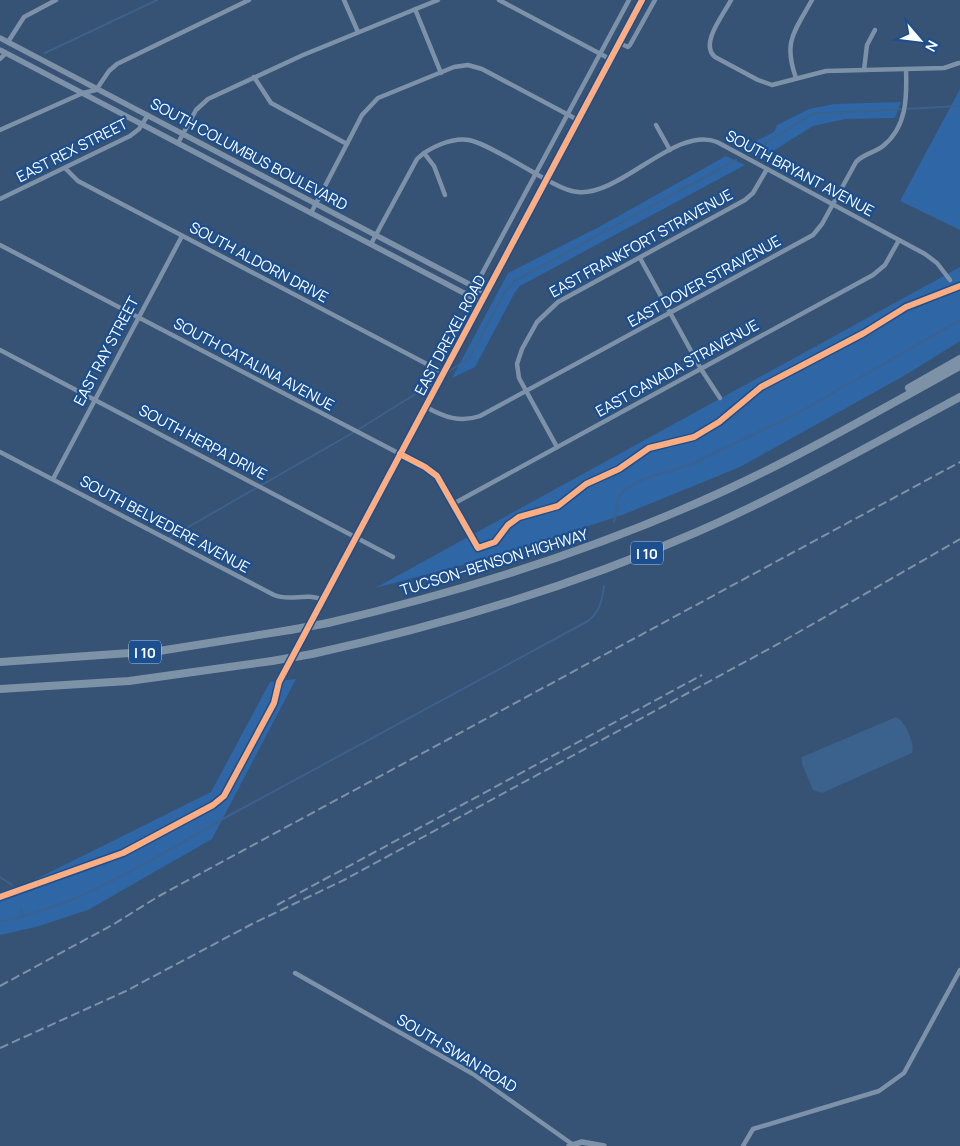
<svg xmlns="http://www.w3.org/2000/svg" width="960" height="1146" viewBox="0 0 960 1146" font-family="Manrope,sans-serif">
<rect width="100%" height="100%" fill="#365274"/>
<g fill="#2f66a5">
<path d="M960,89V230L900,201Z"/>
<path d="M901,102L895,118L845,119L813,126L762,158L744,147L774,132L777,125L809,109L834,104Z"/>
<path d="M726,156L745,165L520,286L514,294L475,367L452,378L508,273L597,228Z"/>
<path d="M960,267V341L909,373L740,467L625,514L504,554L375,588Z"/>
<path d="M296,679L212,839L88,910L36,927L0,935V892L30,882L211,792L270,682Z"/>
</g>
<path fill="#3b618d" d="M896,717C905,721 915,743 912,753L822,793L813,790L802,764V757Z"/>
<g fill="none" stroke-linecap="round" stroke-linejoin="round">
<g stroke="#3b618d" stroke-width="2">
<path d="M45,53L157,0"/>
<path d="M751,152L812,114L960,106"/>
<path d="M444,375L470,357L505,292L514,281L736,160"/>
<path d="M614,522L618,499L625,489L644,479L694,463L796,414L960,320"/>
<path d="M169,538L356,431L438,380"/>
<path d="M0,877L12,885"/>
<path d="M21,909L23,916"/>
<path d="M0,922C85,905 157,855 232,814C350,749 469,685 588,621C600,612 602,600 604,586"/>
</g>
<g stroke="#7d92a8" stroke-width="4.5">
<path d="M344,0L358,32"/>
<path d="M499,0L610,59"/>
<path d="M731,0C724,14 699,44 715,57L758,80L772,85L826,71L944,68L959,63"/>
<path d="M415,9L441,73"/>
<path d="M8,42L24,17L56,0"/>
<path d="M619,43L628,47L630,45L655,0"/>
<path d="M0,59L6,53"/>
<path d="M864,70L867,45L875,30"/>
<path d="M254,77L271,103L347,144"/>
<path d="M796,78C783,42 794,32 812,0"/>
<path d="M656,125L670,150"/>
<path d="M0,130L83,93L96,90L109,71L117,64L249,0"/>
<path d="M178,143L196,110L208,99L303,55L438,0"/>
<path d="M424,153L434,166L445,195"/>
<path d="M65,168L78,181L444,373"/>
<path d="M0,199L130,136L139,129L148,115"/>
<path d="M311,213L362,115L378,98L454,67L468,65L482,69L578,120"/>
<path d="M371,244L417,159C428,148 452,137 469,140C488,144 528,170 547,180C557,185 566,191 578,192C621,196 676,125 717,142L925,254L937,263L950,280"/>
<path d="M0,245L425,467L439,480L470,533"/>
<path d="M640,258L701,369L720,398"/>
<path d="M470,296L629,0"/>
<path d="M0,350L393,557"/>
<path d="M426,407C444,417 460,423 480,416L813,235L822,224L856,162C863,154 874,153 883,146C907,127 907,97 906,69"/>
<path d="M557,447L519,378L517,364L522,349L537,322L558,302L745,200L753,193L767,169"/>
<path d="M0,452L274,595C291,602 306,592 323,600L279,682"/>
<path d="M53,479L182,236"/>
<path d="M453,504L873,275L885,265L899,240"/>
<path d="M295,973L473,1074L572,1144"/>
<path d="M743,1146L753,1129L879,1091L904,1073L960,970"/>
</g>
<g stroke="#7d92a8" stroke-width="5.5">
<path d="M0,38L486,293"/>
<path d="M0,50L481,302"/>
<path d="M323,600L642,0"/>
<path d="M569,1146L582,1142L604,1146"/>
</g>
<g stroke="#7e92a7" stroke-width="8">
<path d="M909,388L960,359"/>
<path d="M328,623C465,591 598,549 726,490C806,453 882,409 960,366"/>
<path d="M312,654C444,625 573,586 697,532C788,492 873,444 960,397"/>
<path d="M0,662L159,651L290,630"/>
<path d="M0,689L129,681L272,661"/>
</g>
<g stroke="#7e92a7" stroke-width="2" stroke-dasharray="9 4" stroke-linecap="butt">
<path d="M277,905L702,675"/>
<path d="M0,986L114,924L159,896L960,462"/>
<path d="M0,1048L126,991L252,924L344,880L778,644L960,539"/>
</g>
<g stroke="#7e92a7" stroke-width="8">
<path d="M290,630L328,623"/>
<path d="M272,661L312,654"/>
</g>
<defs>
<g id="cycleway">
<path d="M400,454L425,467L437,476L478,548L495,542L508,525L519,517L558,506L586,484L619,469L649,448L694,437L719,422L761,387L864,333L906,307L960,286"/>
<path d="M0,897L123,853L213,805L224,796L274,703L279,682L642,0"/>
</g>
</defs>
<use href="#cycleway" stroke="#1b4f8f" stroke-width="9"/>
<use href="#cycleway" stroke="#ffac80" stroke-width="6"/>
</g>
<g text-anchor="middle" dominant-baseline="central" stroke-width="4.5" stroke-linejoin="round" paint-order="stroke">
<g fill="#1b4f8f" stroke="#bbcadd" stroke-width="1">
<rect x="631" y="541.5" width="32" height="23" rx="4"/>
<rect x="129" y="640.5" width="32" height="23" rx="4"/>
</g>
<g font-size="14" font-weight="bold" fill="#fff">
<text x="647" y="553">I 10</text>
<text x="145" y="652">I 10</text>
</g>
<g font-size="15" fill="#fff" stroke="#1b4f8f">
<text transform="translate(72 150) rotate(-27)">EAST REX STREET</text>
<text transform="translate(249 154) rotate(28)">SOUTH COLUMBUS BOULEVARD</text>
<text transform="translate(800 173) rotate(28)">SOUTH BRYANT AVENUE</text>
<text transform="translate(641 243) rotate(-29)">EAST FRANKFORT STRAVENUE</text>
<text transform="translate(259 262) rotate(28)">SOUTH ALDORN DRIVE</text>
<text transform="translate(704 281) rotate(-29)">EAST DOVER STRAVENUE</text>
<text transform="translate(450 335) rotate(-62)">EAST DREXEL ROAD</text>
<text transform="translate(106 351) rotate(-62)">EAST RAY STREET</text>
<text transform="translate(254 364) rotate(28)">SOUTH CATALINA AVENUE</text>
<text transform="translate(677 368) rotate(-29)">EAST CANADA STRAVENUE</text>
<text transform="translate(203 442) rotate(28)">SOUTH HERPA DRIVE</text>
<text transform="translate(165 524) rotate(28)">SOUTH BELVEDERE AVENUE</text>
<text transform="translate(494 562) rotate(-17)">TUCSON–BENSON HIGHWAY</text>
<text transform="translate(457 1053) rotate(31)">SOUTH SWAN ROAD</text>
</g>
</g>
<g transform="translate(920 40) rotate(118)" stroke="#1b4f8f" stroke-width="4" paint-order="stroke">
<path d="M0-4L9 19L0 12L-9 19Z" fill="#ffffff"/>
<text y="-8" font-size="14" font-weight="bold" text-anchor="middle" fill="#ffffff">N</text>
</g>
</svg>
